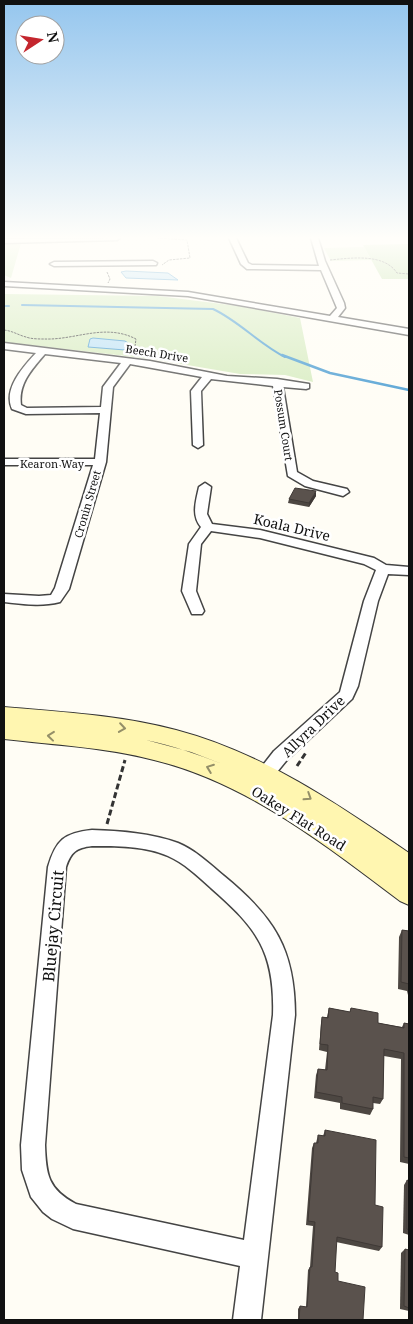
<svg xmlns="http://www.w3.org/2000/svg" width="413" height="1324" viewBox="0 0 413 1324" font-family="'Noto Serif',serif">
<rect width="100%" height="100%" fill="#fffdf5"/>
<g fill="#d5ebbd">
<path d="M21,243L11,278L4,275V244Z"/>
<path d="M364,247L371,260L331,261L324,248Z"/>
<path d="M4,294L158,296L238,306L300,318L313,382L285,375L240,374L152,359L4,342Z"/>
</g>
<path fill="#b9dc9c" d="M409,244V279H382L363,245Z"/>
<g fill="#b9e0f7" stroke="#3f96cf">
<path d="M126,271L168,273L178,280L126,278L121,272Z"/>
<path d="M93,338L125,341L128,343L125,350L88,347L90,339Z"/>
</g>
<g fill="none" stroke-linecap="round" stroke-linejoin="round">
<g stroke="#3f96cf" stroke-width="2">
<path d="M22,305L213,309C239,321 259,344 285,357"/>
<path d="M4,306H9"/>
</g>
<path stroke="#3f96cf" stroke-width="2.5" d="M282,355L330,373L409,390"/>
<defs>
<g id="street">
<path d="M120,238L117,240L4,243V239Z"/>
<path d="M229,238H236L248,263L252,265L319,266L311,238H318L325,261L344,303L345,308L338,317L409,329V335L188,296L4,286V282L188,292L330,316L337,308L321,270L247,269L241,264Z"/>
<path d="M153,261L157,263L156,265L54,266L50,264L54,262Z"/>
<path d="M4,343L150,361L227,376L277,379L309,384V388L306,389L283,387L297,472L313,481L347,489L349,492L343,496L305,486L288,476L273,386L211,379L201,391L203,445L198,448L193,445L191,391L202,377L130,364L113,387L106,462L69,589L60,602C41,607 23,604 4,602V594L39,596L51,595L55,588L93,465H4V459H95L100,413L26,414L12,409C3,389 23,367 36,353L4,349ZM45,354L121,363L103,387L101,407L27,408L21,405C18,384 32,369 45,354Z"/>
<path d="M205,483L211,487L207,514L212,524L260,530L374,558L386,565L409,567V575L388,574L378,601L358,686L352,699L286,761L264,788L258,790L252,788L249,783L274,751L340,692L364,601L376,570L364,564L260,538L211,531L201,544L196,591L204,611L202,614H192L182,591L189,544L201,527C191,515 196,501 199,487Z"/>
<path d="M92,830C121,831 151,833 178,843C195,850 210,864 224,876C274,917 295,949 295,1015L261,1320H233L240,1266L73,1229L52,1219L43,1212L31,1197L22,1170L21,1145L48,867C56,840 64,833 92,830ZM92,846C116,846 146,846 168,856C184,863 198,876 211,888C257,928 275,952 273,1015L244,1240L76,1204C48,1189 46,1175 45,1145L66,867C71,852 76,848 92,846Z"/>
</g>
<path id="secondary" d="M4,707C61,712 120,715 176,730C263,753 336,803 409,853V905L400,901C325,845 248,783 154,760C105,747 54,745 4,739ZM146,740C174,746 199,755 225,765L191,752Z"/>
</defs>
<use href="#street" stroke="#444" stroke-width="3"/>
<use href="#secondary" stroke="#333" stroke-width="2"/>
<g stroke="#333" stroke-width="1" stroke-dasharray="2.5 1" stroke-linecap="butt">
<path d="M157,238L187,240L190,258L169,260L162,265"/>
<path d="M330,260C351,258 384,253 397,273L409,274"/>
<path d="M107,272L110,279L108,283"/>
<path d="M4,330C13,331 18,335 26,337C31,339 39,339 45,339C76,340 105,323 136,339L134,354"/>
</g>
<g stroke="#333" stroke-width="3" stroke-dasharray="6 3" stroke-linecap="butt">
<path d="M297,766L307,751"/>
<path d="M107,824L125,760"/>
</g>
<use href="#street" fill="#fff" fill-rule="evenodd"/>
<use href="#secondary" fill="#fff6b0" fill-rule="evenodd"/>
</g>
<g fill="#4d4742">
<path d="M316,496L309,507L288,503L289,499Z"/>
<path d="M402,930L409,931V996L408,995L407,991L398,989L399,937Z"/>
<path d="M329,1008L350,1012L351,1008L378,1023L402,1027L404,1023L409,1024V1164L400,1162L401,1059L384,1056L383,1099L380,1104L373,1103V1109L370,1115L340,1109V1103L314,1098L316,1075L318,1069L325,1070L327,1052L319,1050L321,1023L322,1017H327Z"/>
<path d="M325,1130L375,1205L382,1247L379,1251L336,1242L335,1272L338,1281L363,1320H298V1309L300,1306L306,1307L308,1270L310,1267L313,1226L306,1225L312,1148L314,1143H316L318,1135L323,1136Z"/>
<path d="M407,1180L409,1181V1235L403,1233L404,1185Z"/>
<path d="M405,1249L409,1250V1311L400,1309L401,1253Z"/>
</g>
<path fill="#3f3936" d="M316,491V496L309,507V503Z"/>
<g fill="#5a524d" stroke="#3f3936">
<path d="M295,488L316,491L309,503L289,499Z"/>
<path d="M402,930L409,931V984L401,982Z"/>
<path d="M329,1008L350,1012L351,1008L378,1013V1023L404,1028V1023L409,1024V1158L404,1157V1053L384,1049L383,1099L373,1097V1109L342,1103V1097L316,1092L318,1069L327,1070L328,1045L320,1044L322,1017L328,1018Z"/>
<path d="M325,1130L376,1140L375,1205L383,1207L382,1247L337,1237L335,1272L338,1273V1281L365,1287L363,1320H299L300,1306L307,1307L310,1267H312L315,1222L308,1221L314,1143H318V1135L325,1136Z"/>
<path d="M407,1180L409,1181V1230L407,1229Z"/>
<path d="M405,1249L409,1250V1308L404,1306Z"/>
</g>
<defs><path id="oneway-chevron" d="M-2-3.5L2.5 0L-2 3.5" fill="none" stroke-width="1.6" stroke-linecap="round" stroke-linejoin="round" transform="scale(1.25)"/></defs>
<g stroke="#948f68">
<use href="#oneway-chevron" transform="translate(122 728) rotate(8)"/>
<use href="#oneway-chevron" transform="translate(51 736) rotate(-174)"/>
<use href="#oneway-chevron" transform="translate(210 768) rotate(-159)"/>
<use href="#oneway-chevron" transform="translate(308 797) rotate(33)"/>
</g>
<linearGradient id="sky" x2="0" y2="1"><stop stop-color="#95c6ee"/><stop offset="0.56" stop-color="#fffefa"/><stop offset="1" stop-color="#fffefa" stop-opacity="0"/></linearGradient>
<rect width="413" height="424" fill="url(#sky)"/>
<g text-anchor="middle" dominant-baseline="central" stroke-width="5" stroke-linejoin="round" paint-order="stroke">
<g font-size="11" fill="#111" stroke="#fff">
<text transform="translate(157 353) rotate(9)">Beech Drive</text>
<text transform="translate(284 425) rotate(81)">Possum Court</text>
<text x="52" y="463">Kearon Way</text>
<text transform="translate(87 504) rotate(-74)">Cronin Street</text>
</g>
<g font-size="14" fill="#111" stroke="#fff">
<text transform="translate(292 527) rotate(13)">Koala Drive</text>
<text transform="translate(313 726) rotate(-44)">Allyra Drive</text>
<text transform="translate(299 818) rotate(32)">Oakey Flat Road</text>
</g>
<g font-size="16" fill="#111" stroke="#fff">
<text transform="translate(53 926) rotate(-85)">Bluejay Circuit</text>
</g>
</g>
<rect width="413" height="1324" fill="none" stroke="#111111" stroke-width="10"/>
<g transform="translate(40 40) rotate(78)"><circle r="24" fill="#ffffff" stroke="#a0a0a0"/>
<path d="M0-4L9 19L0 12L-9 19Z" fill="#c4262e"/>
<text y="-8" font-size="14" font-weight="bold" text-anchor="middle" fill="#111111">N</text>
</g>
</svg>
